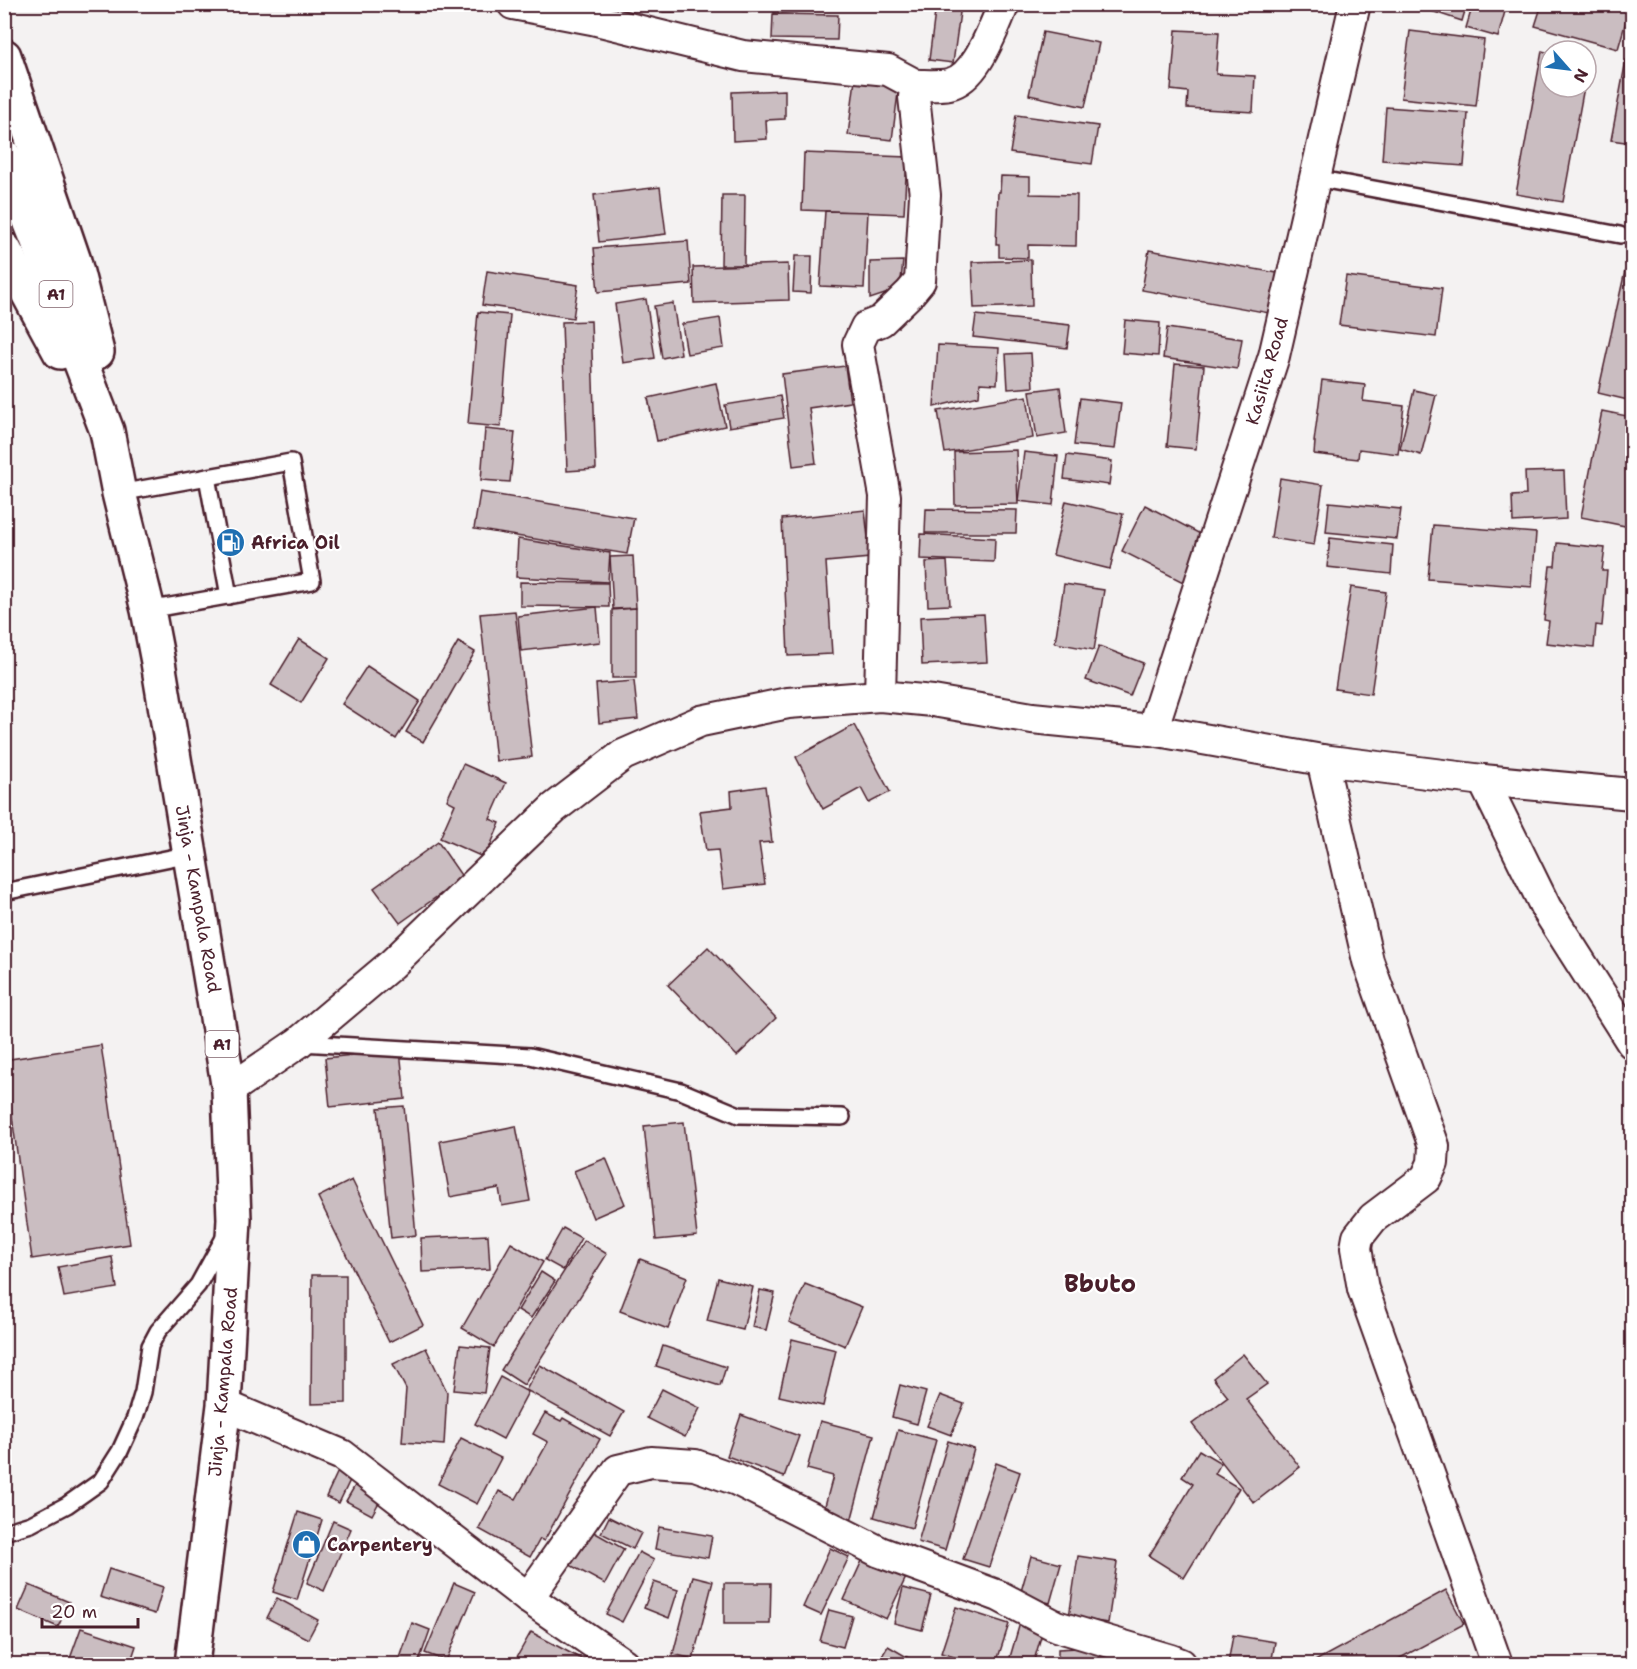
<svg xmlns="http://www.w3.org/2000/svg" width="1637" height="1669" viewBox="0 0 1637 1669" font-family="'Shantell Sans',sans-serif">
<rect width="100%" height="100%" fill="#f4f2f2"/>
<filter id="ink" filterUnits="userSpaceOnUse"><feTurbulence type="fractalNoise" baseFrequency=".0167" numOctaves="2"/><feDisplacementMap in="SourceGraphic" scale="12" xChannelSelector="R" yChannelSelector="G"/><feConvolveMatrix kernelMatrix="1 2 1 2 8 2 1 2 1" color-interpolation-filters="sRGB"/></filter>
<g filter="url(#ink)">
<g fill="#cabdc1" stroke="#4a1f2b" stroke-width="1.5">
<rect x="663" y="4" width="21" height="8"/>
<path d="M692,4H713V9L692,10Z"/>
<path d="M742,4H767V10L743,11Z"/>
<path d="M773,4H797V12L774,13Z"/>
<path d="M936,4L961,5L953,63L929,60Z"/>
<path d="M1423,4H1467L1462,21L1422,8Z"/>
<path d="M1473,4H1507L1498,37L1466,28Z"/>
<path d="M1542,4H1619L1630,7L1618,49L1535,26Z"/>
<path d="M773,14L838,15L837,40L772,39Z"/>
<path d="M1176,30L1219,32L1216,74L1255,76L1253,112L1187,108L1188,92L1171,90Z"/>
<path d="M1410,31L1484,40L1476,106L1401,98Z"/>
<path d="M1043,32L1099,43L1085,107L1029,95Z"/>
<path d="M1542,51L1550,53V87H1584L1563,202L1516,194Z"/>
<path d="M1626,60L1632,62V143L1611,140Z"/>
<path d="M855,80L899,85L892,140L848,135Z"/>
<path d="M785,90V119L766,120L767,139L733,141L732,92Z"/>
<path d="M1386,107L1468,113L1464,166L1382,160Z"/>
<path d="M1016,115L1098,126L1092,164L1010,153Z"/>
<path d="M804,153L907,157L904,214L802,210Z"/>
<path d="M1001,176L1030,177V194L1077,195L1076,246L1028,245V258L999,257V244H996L998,192H1000Z"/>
<path d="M660,187L666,234L599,242L594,195Z"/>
<path d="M722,195H745L744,265H721Z"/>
<path d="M825,211L868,212L864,288L820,286Z"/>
<path d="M688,241L691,284L598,292L594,248Z"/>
<path d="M1149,250L1277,273L1269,313L1142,290Z"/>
<path d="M795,256H812L811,293L793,292Z"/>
<path d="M1031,260L1032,306L974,308L972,262Z"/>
<path d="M903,261L900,289L870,299V262Z"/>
<path d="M788,264L789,300L694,303L693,267Z"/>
<path d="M487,271L578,285L573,318L482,305Z"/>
<path d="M1625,271L1632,273V401L1598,393Z"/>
<path d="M1346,276L1442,288L1436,337L1339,325Z"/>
<path d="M646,299L655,358L623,363L615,304Z"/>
<path d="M673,303L681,354L662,358L654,306Z"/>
<path d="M478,312L510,315L501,427L468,424Z"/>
<path d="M976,315L1070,325L1067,348L973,337Z"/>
<path d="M720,318L724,348L687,354L682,324Z"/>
<path d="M1125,320L1160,323L1158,356L1122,353Z"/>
<path d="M591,321L596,469L567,471L562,322Z"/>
<path d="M1167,328L1242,339L1237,369L1163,358Z"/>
<path d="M938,345L999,348L997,384L980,383L979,396L934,407Z"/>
<path d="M1031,353L1033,387L1008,389L1006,354Z"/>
<path d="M1175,364L1204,366L1196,449L1167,446Z"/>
<path d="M845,366L850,402L809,408L816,463L793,466L782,374Z"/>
<path d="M1322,380L1365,385L1363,401L1404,406L1398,454L1359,449L1358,459L1314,454L1315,442H1314Z"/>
<path d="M716,383L725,426L657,441L648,398Z"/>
<path d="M1060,387L1066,433L1037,438L1030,391Z"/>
<path d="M1414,390L1436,395L1421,455L1400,449Z"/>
<path d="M780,396L784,418L729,427L725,405Z"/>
<path d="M1027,396L1033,438L945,453L938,411Z"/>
<path d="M1080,398L1121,403L1115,449L1074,445Z"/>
<path d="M1602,411L1632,417V512L1630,527L1581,517Z"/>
<path d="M485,429L515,432L510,482L481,480Z"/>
<path d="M1016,450L1018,504L955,505L954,452Z"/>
<path d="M1024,452L1058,456L1053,505L1018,501Z"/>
<path d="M1067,455L1112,461L1109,485L1064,479Z"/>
<path d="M1564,471L1566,519L1513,522L1512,496L1526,495L1525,472Z"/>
<path d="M1280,478L1323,485L1314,545L1271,538Z"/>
<path d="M480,492L634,518L627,554L474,529Z"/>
<path d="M1066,501L1123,514L1110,569L1053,555Z"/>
<path d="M1329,502L1401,509L1397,539L1326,532Z"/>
<path d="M1145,505L1210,539L1187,584L1122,551Z"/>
<path d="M926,509L1017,510L1016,533H925Z"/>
<path d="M865,510L870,558L826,562L832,654L788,656L782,519Z"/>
<path d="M1433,525L1536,533L1532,587L1428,579Z"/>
<path d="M921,534L995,538L994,562L920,559Z"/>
<path d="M1330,538L1393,545L1391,574L1327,567Z"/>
<path d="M518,539L610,553L608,582L516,577Z"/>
<path d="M1557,543L1605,548L1602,571H1607L1602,626L1596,625L1594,648L1546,643L1549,621L1544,620L1550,566H1555Z"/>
<path d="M633,556L636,608L613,609L610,557Z"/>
<path d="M947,561L950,605L928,606L926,562Z"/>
<path d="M520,582L608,583L609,607L520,606Z"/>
<path d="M1064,584L1104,590L1094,650L1055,643Z"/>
<path d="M1351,587L1386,592L1371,694L1335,689Z"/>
<path d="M597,607L600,642L521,651L518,616Z"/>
<path d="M636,608V678H612V610Z"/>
<path d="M515,611L532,757L496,761L480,614Z"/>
<path d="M984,614L987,662L922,665L920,617Z"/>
<path d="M299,639L329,658L301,703L271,685Z"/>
<path d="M458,642L475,652L423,742L406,732Z"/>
<path d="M1099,646L1143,663L1130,696L1086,680Z"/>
<path d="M367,666L420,701L396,739L342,704Z"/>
<path d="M634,681L638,719L599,723L596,684Z"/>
<path d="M854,725L890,792L869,803L861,788L823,809L796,757Z"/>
<path d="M463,764L506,783L490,819L500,823L485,858L440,838L455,804L447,800Z"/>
<path d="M765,786L772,842L759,843L765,884L723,889L718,850L706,851L700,811L732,807L731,791Z"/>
<path d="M438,842L463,878L400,923L374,888Z"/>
<path d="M708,947L776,1018L737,1056L668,985Z"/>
<path d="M101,1045L130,1244L32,1259L4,1060Z"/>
<path d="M400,1050L405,1099L330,1107L325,1058Z"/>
<path d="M404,1106L416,1235L391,1238L378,1108Z"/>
<path d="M684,1122L697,1236L656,1240L644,1126Z"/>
<path d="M516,1126L530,1201L502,1206L499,1188L450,1197L440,1141Z"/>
<path d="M606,1158L625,1204L593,1218L574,1171Z"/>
<path d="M352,1180L423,1325L389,1342L318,1197Z"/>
<path d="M563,1228L581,1238L563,1270L545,1260Z"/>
<path d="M488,1235L490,1269L422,1272L421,1238Z"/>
<path d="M584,1240L607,1254L524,1385L501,1370Z"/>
<path d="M511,1243L543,1262L494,1347L462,1328Z"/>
<path d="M112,1257L117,1288L64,1297L58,1267Z"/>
<path d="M640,1259L687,1277L668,1329L620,1311Z"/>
<path d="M541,1272L555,1281L531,1318L518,1310Z"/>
<path d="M312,1275H346V1403L311,1404Z"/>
<path d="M718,1278L753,1287L743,1330L707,1321Z"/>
<path d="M805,1284L862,1307L845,1346L789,1322Z"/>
<path d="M760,1290L775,1293L766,1330L752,1327Z"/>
<path d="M792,1339L836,1350L823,1406L779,1396Z"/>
<path d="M460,1345L490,1348L484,1393L454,1390Z"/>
<path d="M663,1346L726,1367L720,1386L656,1366Z"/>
<path d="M426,1348L447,1392L444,1445L402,1442L406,1389L393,1364Z"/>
<path d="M1243,1354L1267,1384L1246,1399L1300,1467L1254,1503L1192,1424L1228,1397L1213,1378Z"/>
<path d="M540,1365L624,1412L610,1436L526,1390Z"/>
<path d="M500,1377L528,1392L503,1439L475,1424Z"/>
<path d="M900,1385L926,1392L917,1424L892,1417Z"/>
<path d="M662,1389L700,1408L685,1437L647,1418Z"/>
<path d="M940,1395L964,1404L951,1435L927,1426Z"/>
<path d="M545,1413L561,1421L563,1418L600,1439L544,1541L540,1539L530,1557L479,1529L499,1491L516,1499L548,1442L533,1434Z"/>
<path d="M741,1415L799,1436L784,1477L727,1456Z"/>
<path d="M820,1421L874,1435L850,1525L822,1517L833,1476L807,1469Z"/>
<path d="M898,1430L936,1440L912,1528L874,1517Z"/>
<path d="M461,1438L501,1458L477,1504L438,1484Z"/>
<path d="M948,1441L974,1449L945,1550L918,1542Z"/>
<path d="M1199,1450L1221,1463L1215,1474L1239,1488L1184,1578L1149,1556L1193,1484L1182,1477Z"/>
<path d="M996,1463L1020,1472L989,1567L963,1559Z"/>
<path d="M339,1469L352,1476L339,1503L326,1497Z"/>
<path d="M360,1477L385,1491L372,1515L346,1501Z"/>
<path d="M298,1512L322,1520L297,1600L273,1592Z"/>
<path d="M609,1517L641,1533L633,1549L601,1533Z"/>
<path d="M333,1521L351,1529L324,1591L307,1583Z"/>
<path d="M659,1527L712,1536L708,1558L655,1549Z"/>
<path d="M590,1530L624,1549L605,1584L570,1565Z"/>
<path d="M830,1548L849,1557L821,1615L803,1607Z"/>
<path d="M867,1550L910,1569L886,1619L844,1600Z"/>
<path d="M639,1552L654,1560L622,1622L606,1614Z"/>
<path d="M1031,1556L1061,1564L1050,1603L1020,1595Z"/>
<path d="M1078,1556L1117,1562L1108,1623L1069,1617Z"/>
<path d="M109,1569L163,1587L155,1614L100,1597Z"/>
<path d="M693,1576L713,1581L693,1659L673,1654Z"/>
<path d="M654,1582L678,1590L669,1618L644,1608Z"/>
<path d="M454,1583L475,1592L446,1661L425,1653Z"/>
<path d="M724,1583H771L770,1624H724Z"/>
<path d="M29,1585L69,1602L58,1627L18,1610Z"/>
<path d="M903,1588L931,1595L922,1630L894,1623Z"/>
<path d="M1446,1590L1464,1624L1389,1664H1317L1315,1661Z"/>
<path d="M277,1598L318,1620L308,1639L267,1618Z"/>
<path d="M956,1607L1009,1624L996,1664H977L941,1653Z"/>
<path d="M829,1610L852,1616L843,1647L820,1641Z"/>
<path d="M412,1623L430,1630L418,1664H398Z"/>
<path d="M1020,1623L1043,1630L1033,1664H1008Z"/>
<path d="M81,1628L136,1646L130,1664H68Z"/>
<path d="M531,1632L591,1664H513Z"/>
<path d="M1233,1635L1275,1642L1271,1664H1228Z"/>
<path d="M888,1646L919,1664H885L879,1661Z"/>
<path d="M1097,1647L1137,1664H1058V1649Z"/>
</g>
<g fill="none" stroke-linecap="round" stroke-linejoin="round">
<defs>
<g id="service">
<path d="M1315,178L1620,235"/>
<path d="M207,477L229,596"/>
<path d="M119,493L291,462L312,581L148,610"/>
<path d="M4,892L190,854"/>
<path d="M301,1043L530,1056L681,1091L739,1115L842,1117"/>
<path d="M4,1532L31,1524L67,1505L101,1481L120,1451L135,1418L143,1392L150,1346L158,1331L198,1285L225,1236"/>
</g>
<g id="minor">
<path d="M513,4L592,19L743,56L888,70L916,85L914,97L925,195L920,281L910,293L881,321L866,327L858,344L885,496L880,696"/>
<path d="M916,85C926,85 939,86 949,84C977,78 993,28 1004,4"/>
<path d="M1152,730L1274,356L1355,4"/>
<path d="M1322,760L1368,961L1434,1146L1433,1163L1426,1178L1373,1218L1358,1237L1356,1248L1363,1289L1497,1664"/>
<path d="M1483,780L1546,908L1632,1043"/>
<path d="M229,1090L298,1043L392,964L554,808L623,755L701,721L788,703L880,696L933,701L1032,718L1152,730L1322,760L1483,780L1632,794"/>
<path d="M224,1405L342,1455L528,1598L624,1664"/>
<path d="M528,1598L618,1470L651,1462L695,1465L737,1480L880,1552L999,1596L1056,1626L1171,1660L1181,1664"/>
</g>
<g id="trunk">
<path d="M4,56L74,261L97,352"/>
<path d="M4,156L42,251L73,342L107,431L119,493L148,610L158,662L229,1090L234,1219L224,1405L192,1664"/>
<path d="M4,249L60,352"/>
</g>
</defs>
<use href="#service" stroke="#4a1f2b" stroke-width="20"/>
<use href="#minor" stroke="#4a1f2b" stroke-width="34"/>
<use href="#trunk" stroke="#4a1f2b" stroke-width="38"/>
<use href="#service" stroke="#fff" stroke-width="15"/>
<use href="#minor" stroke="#fff" stroke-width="30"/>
<use href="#trunk" stroke="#fff" stroke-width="33"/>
</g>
</g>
<defs>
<symbol id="fuel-disc" viewBox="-11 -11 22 22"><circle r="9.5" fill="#1f6fb2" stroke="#fff"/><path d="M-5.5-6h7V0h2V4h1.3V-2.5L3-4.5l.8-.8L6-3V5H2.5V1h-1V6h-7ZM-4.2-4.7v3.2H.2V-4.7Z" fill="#fff"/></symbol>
<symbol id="shop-disc" viewBox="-11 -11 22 22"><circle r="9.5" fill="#1f6fb2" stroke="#fff"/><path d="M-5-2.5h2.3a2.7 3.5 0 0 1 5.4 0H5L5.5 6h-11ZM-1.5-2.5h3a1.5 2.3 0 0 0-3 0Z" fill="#fff"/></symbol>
</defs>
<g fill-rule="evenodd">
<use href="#fuel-disc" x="214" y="526" width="33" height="33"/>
<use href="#shop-disc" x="290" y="1528" width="33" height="33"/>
</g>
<g text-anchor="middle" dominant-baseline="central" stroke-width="4.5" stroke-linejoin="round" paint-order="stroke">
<g fill="#fff" stroke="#80626b" stroke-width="1.5">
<rect x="39.5" y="281" width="33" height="26" rx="4.5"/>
<rect x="205.5" y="1031" width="33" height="26" rx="4.5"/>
</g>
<g font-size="16" font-weight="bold" fill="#4a1f2b">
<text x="56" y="294">A1</text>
<text x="222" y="1044">A1</text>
</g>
<g font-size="18" fill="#4a1f2b" stroke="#fff">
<text transform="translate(1267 371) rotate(-74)">Kasiita Road</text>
<text transform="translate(198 899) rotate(80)">Jinja - Kampala Road</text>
<text transform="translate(223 1382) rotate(-85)">Jinja - Kampala Road</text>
</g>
<g font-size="18" font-weight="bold" fill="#4a1f2b" stroke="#fff" text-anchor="start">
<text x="251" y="543">Africa Oil</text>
<text x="327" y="1545">Carpentery</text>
</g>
<g font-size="24" font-weight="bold" fill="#4a1f2b" stroke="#fff">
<text x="1100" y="1284">Bbuto</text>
</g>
</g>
<rect width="1637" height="1669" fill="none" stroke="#fff" stroke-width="24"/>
<rect x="12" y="12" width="1613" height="1645" fill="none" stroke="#4a1f2b" stroke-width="2" filter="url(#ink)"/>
<g transform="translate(1568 69) rotate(118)"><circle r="28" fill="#ffffff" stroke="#b7a5aa" stroke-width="1.5"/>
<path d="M0-4.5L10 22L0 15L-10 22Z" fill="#1f6fb2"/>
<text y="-9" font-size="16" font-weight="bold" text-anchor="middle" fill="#4a1f2b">N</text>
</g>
<path d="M42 1618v9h96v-9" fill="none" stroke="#4a1f2b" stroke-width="3"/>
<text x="51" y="1618" font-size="18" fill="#4a1f2b" stroke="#ffffff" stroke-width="4.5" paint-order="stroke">20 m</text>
</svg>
